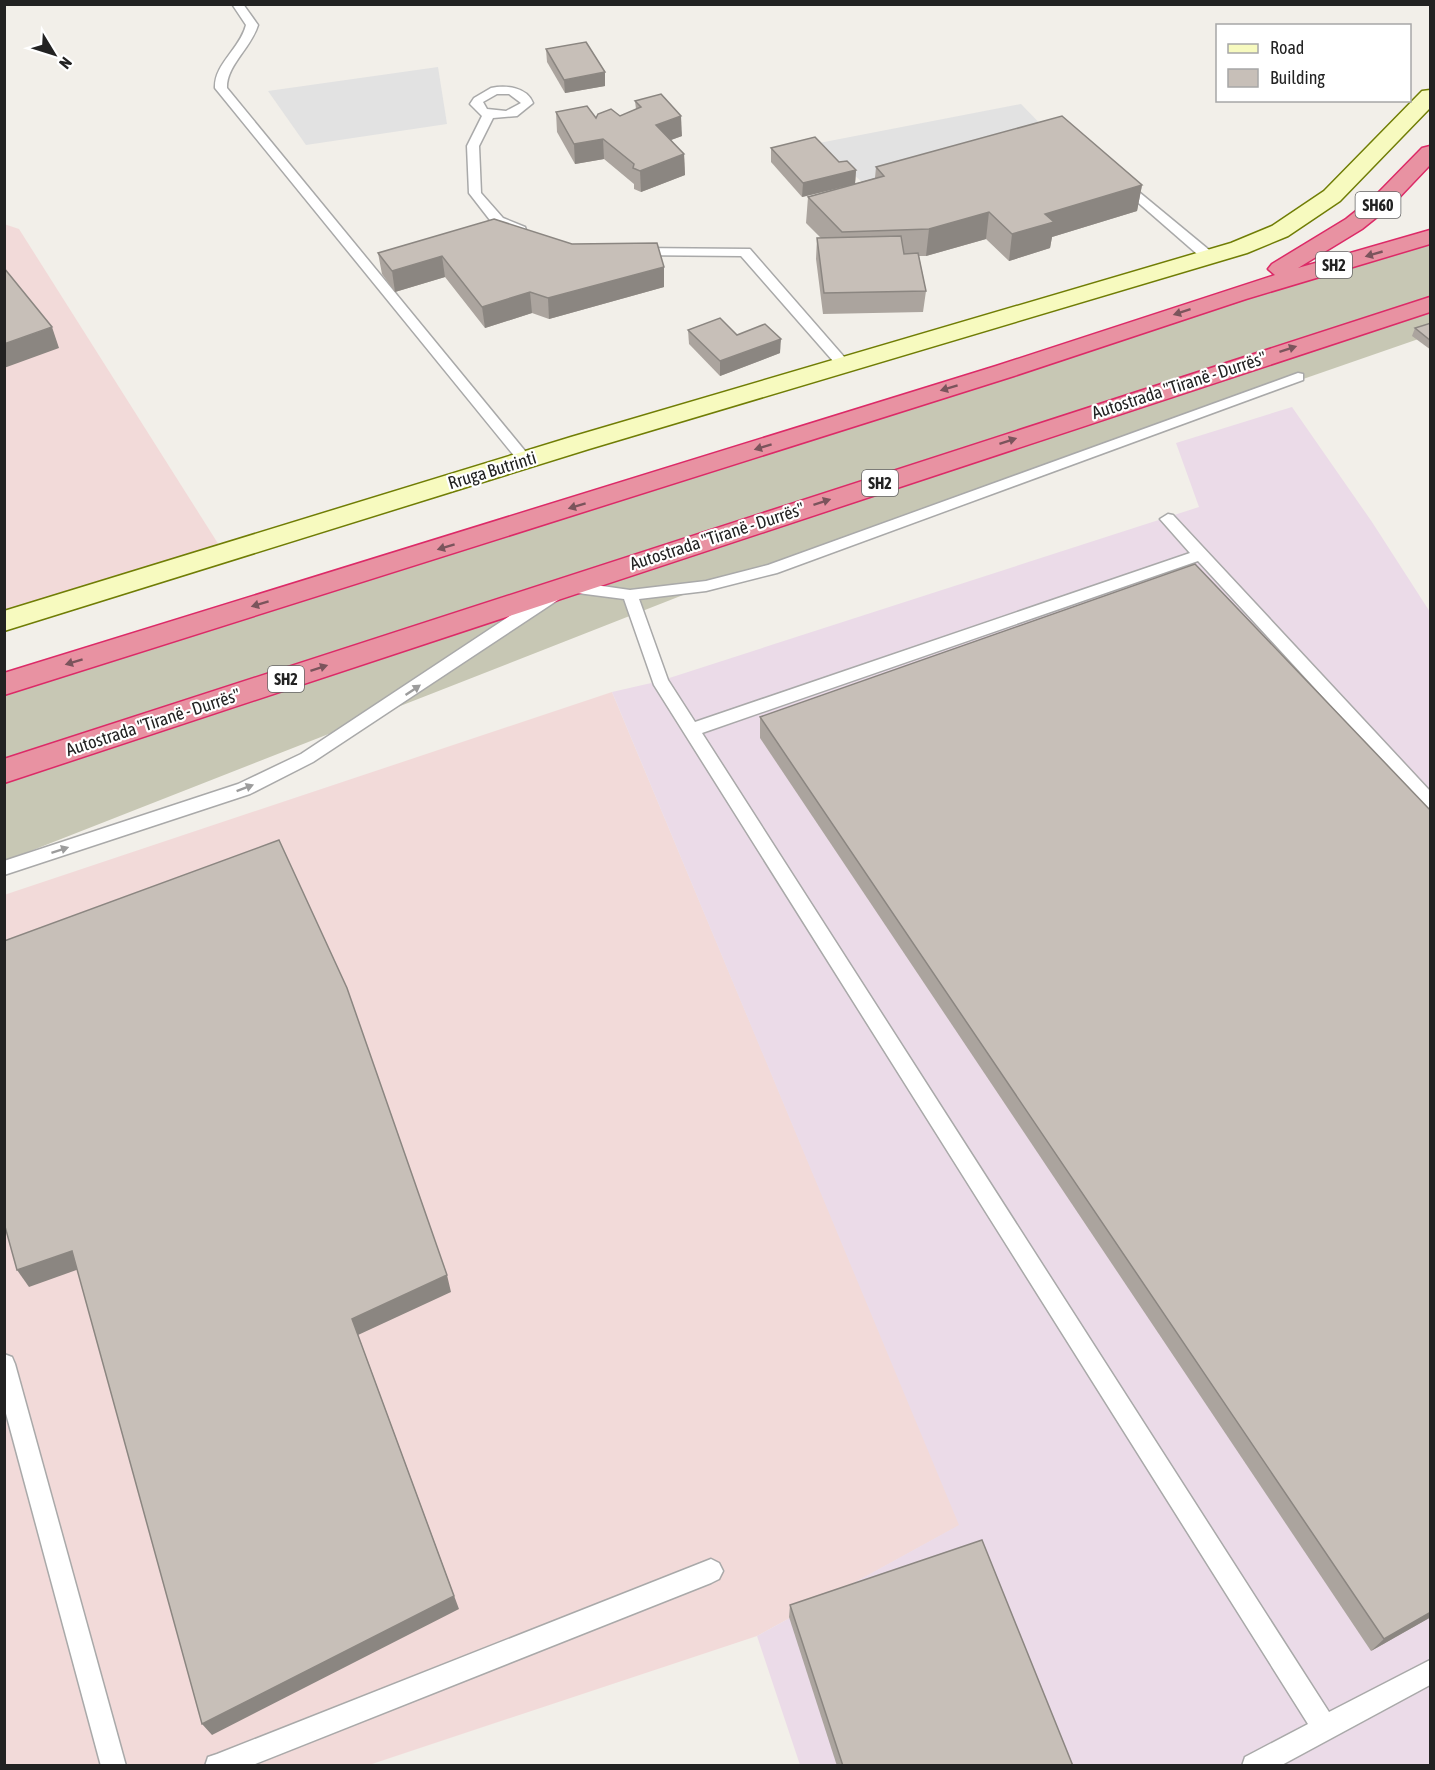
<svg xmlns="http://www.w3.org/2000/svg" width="1435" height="1770" viewBox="0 0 1435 1770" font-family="'Asap Condensed',sans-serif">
<rect width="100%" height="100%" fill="#f2efe9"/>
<g fill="#f2dad9">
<path d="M4,224L19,229L224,553L4,621Z"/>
<path d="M612,692L960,1525L757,1636L369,1765H5L4,895Z"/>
</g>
<path fill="#ebdbe8" d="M1292,407L1372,522L1430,612V1765H800L757,1636L959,1525L612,692L660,681L1199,507L1176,443Z"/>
<path fill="#c7c7b4" d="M1430,240V335L706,586L5,861V684Z"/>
<g fill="#e2e2e2">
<path d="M438,67L447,124L306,145L268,91Z"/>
<path d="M1021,104L1058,142L874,193L819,143Z"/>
</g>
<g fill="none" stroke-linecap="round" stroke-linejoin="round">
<defs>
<g id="lane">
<path d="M232,4H243L258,25C251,48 226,66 227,88L530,457L532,460L530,463H520L215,88C214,64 240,49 246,25Z"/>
<path d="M491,88C506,85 527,87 533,103L517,116L493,118L479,146L481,193L503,218L525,227L526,230L520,234L493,224L469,193L467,146L482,116L470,104L474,98ZM497,94H509L521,103L506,111L487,109L483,102Z"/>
<path d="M1122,178L1214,254V260H1204L1118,185V179Z"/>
<path d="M637,248L750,249L852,366L850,369H840L741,256L632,255V249Z"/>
<path d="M1298,373L1303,374V380L777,573L706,591L639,599L668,680L695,722L1190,553L1160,519L1168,514L1173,515L1430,791V809L1424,807L1198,561L702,733L1329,1712L1430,1660V1685L1280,1766H1242L1245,1757L1308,1724L654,685L624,599L570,592L313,762L250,794L4,875V861L238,784L301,754L561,582L567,581L630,590L706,581L768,565Z"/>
<path d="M4,1354L12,1357L15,1364L126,1766H101L4,1406Z"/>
<path d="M711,1559L719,1563L723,1571L719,1579L711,1583L250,1766H205L208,1757L217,1754Z"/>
</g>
<path id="secondary" d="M1430,90V108L1340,201L1288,236L1247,253L589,449L4,631V611L571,437L1231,243L1272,226L1324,191L1422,91Z"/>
<g id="highway">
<path d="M1430,146V165L1392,205L1362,229L1298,268L1430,230V244L1246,299L1014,376L4,695V673L996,366L1275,275L1268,269L1272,264L1346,219L1376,195L1422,148Z"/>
<path d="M1430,297V312L4,783V759Z"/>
</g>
</defs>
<use href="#lane" stroke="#a9a9a9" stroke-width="3"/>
<use href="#secondary" stroke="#707d05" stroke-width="3"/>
<use href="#highway" stroke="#dc2a67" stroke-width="3"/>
<use href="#lane" fill="#fff" fill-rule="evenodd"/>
<use href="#secondary" fill="#f7fabf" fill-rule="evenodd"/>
<use href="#highway" fill="#e892a2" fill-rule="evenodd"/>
</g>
<g fill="#aba49e">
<path d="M546,49L605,86L565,93L547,62Z"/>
<path d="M635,101L682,136L671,140L684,154L685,175L641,192L634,189V184L604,159L575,164L557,132L556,112L596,118L620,116L636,109Z"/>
<path d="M771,148L839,162L856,170L855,184L802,197L771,162Z"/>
<path d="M876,167L1142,185L1137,211L1052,237L1050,248L1009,261L986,239L926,256H919L926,291L923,312L823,314L816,259L817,238H821L806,223L808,197L875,178Z"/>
<path d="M572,244L664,267V287L549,319L532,313L485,328L445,277L395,292L382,274L378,253Z"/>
<path d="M1431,323V350L1412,336L1415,328Z"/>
<path d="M688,330L737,335L780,353L720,376L689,344Z"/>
<path d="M760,717L1431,1617L1371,1651L760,738Z"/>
<path d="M790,1605L1073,1766H837L789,1617Z"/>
</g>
<g fill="#8b8681">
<path d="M605,72V86L565,93L564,80Z"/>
<path d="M681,116L682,136L657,145L656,125Z"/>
<path d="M603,139L604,159L575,164L574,144Z"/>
<path d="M684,154L685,175L641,192L640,171Z"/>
<path d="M856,170L855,184L802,197L803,183Z"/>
<path d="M1142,185L1137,211L1052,237L1050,248L1009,261L1012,234L1045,214Z"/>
<path d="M989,212L986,239L926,256L929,229Z"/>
<path d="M442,256L445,277L395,292L392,271Z"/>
<path d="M664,267V287L549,319L548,298Z"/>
<path d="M530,292L532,313L485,328L482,307Z"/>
<path d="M52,327L59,348L4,368V344Z"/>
<path d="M781,339L780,353L720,376V361Z"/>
<path d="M72,1251L82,1268L29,1287L17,1270Z"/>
<path d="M447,1275L451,1292L358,1335L459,1609L212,1735L202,1724L352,1319Z"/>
<path d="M1431,1612V1617L1371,1651L1384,1639Z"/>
</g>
<g fill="#c7bfb8" stroke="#8b8681" stroke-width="1.5">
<path d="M586,42L605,72L564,80L546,49Z"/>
<path d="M661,94L681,116L656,125L684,154L640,171L633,168L634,164L603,139L574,144L556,112L587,106L596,118L598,114L611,109L620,116L641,107L635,101Z"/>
<path d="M1062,116L1142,185L1045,214L1054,222L1012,234L989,212L929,229L842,232L808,197L884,176L876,167Z"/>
<path d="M815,137L839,162L847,161L856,170L803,183L771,148Z"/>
<path d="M494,219L572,244L657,243L664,267L548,298L530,292L482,307L442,256L392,271L378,253Z"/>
<path d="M901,236L904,254L918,253L926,291L824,293L817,238Z"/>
<path d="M4,268L52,327L4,344Z"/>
<path d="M720,318L737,335L765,324L781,339L720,361L688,330Z"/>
<path d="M1431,323V341L1415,328Z"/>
<path d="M1195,564L1431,811V1612L1384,1639L760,717Z"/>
<path d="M279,840L347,988L447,1275L352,1319L454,1596L202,1724L72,1251L17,1270L4,1223V941Z"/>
<path d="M982,1540L1073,1766H843L790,1605Z"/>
</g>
<defs><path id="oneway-solid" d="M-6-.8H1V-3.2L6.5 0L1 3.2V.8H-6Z" transform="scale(1.5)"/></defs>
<g fill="#7b545c">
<use href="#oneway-solid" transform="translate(1374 254) rotate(164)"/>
<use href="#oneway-solid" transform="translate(1182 312) rotate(162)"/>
<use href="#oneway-solid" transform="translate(1288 349) rotate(-18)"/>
<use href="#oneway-solid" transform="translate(949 388) rotate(163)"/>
<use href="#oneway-solid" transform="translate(1008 441) rotate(-18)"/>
<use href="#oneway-solid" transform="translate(763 447) rotate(163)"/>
<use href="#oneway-solid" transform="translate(822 502) rotate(-18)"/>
<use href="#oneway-solid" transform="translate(577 506) rotate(163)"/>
<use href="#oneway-solid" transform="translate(446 547) rotate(163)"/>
<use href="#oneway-solid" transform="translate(260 604) rotate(163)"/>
<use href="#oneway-solid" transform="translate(74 662) rotate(163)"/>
<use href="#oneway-solid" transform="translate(319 668) rotate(-18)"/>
</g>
<g fill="#9c9c9c">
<use href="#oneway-solid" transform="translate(413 690) rotate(-34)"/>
<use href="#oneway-solid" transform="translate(245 788) rotate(-21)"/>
<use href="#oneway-solid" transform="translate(60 850) rotate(-18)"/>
</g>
<g text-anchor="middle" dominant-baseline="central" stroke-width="4.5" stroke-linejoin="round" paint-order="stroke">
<g fill="#fff" stroke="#646464" stroke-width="1.5">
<rect x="1355.5" y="192" width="45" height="26" rx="4.5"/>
<rect x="1316" y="252" width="36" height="26" rx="4.5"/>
<rect x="862" y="470" width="36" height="26" rx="4.5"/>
<rect x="268" y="666" width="36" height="26" rx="4.5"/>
</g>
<g font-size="16" font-weight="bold" fill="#222">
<text x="1378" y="205">SH60</text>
<text x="1334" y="265">SH2</text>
<text x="880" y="483">SH2</text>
<text x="286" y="679">SH2</text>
</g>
<g font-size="18" fill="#222" stroke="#fff">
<text transform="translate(1179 385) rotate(-18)">Autostrada "Tiranë - Durrës"</text>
<text transform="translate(492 470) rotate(-17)">Rruga Butrinti</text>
<text transform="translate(717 536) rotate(-18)">Autostrada "Tiranë - Durrës"</text>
<text transform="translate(153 722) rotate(-18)">Autostrada "Tiranë - Durrës"</text>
</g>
</g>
<rect width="1435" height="1770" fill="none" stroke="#222222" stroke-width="12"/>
<rect x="1216" y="24" width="195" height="78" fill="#ffffff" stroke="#a7a7a7" stroke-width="1.5"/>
<rect x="1228" y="44" width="30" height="9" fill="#f7fabf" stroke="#a7a7a7" stroke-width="1.5"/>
<text x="1270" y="54" font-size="18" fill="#222222">Road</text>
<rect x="1228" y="69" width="30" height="18" fill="#c7bfb8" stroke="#a7a7a7" stroke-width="1.5"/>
<text x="1270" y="84" font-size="18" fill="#222222">Building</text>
<g transform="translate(54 54) rotate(128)" stroke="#ffffff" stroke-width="4.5" paint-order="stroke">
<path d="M0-4.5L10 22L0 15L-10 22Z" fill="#222222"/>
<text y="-9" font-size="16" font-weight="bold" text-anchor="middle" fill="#222222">N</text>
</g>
</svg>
